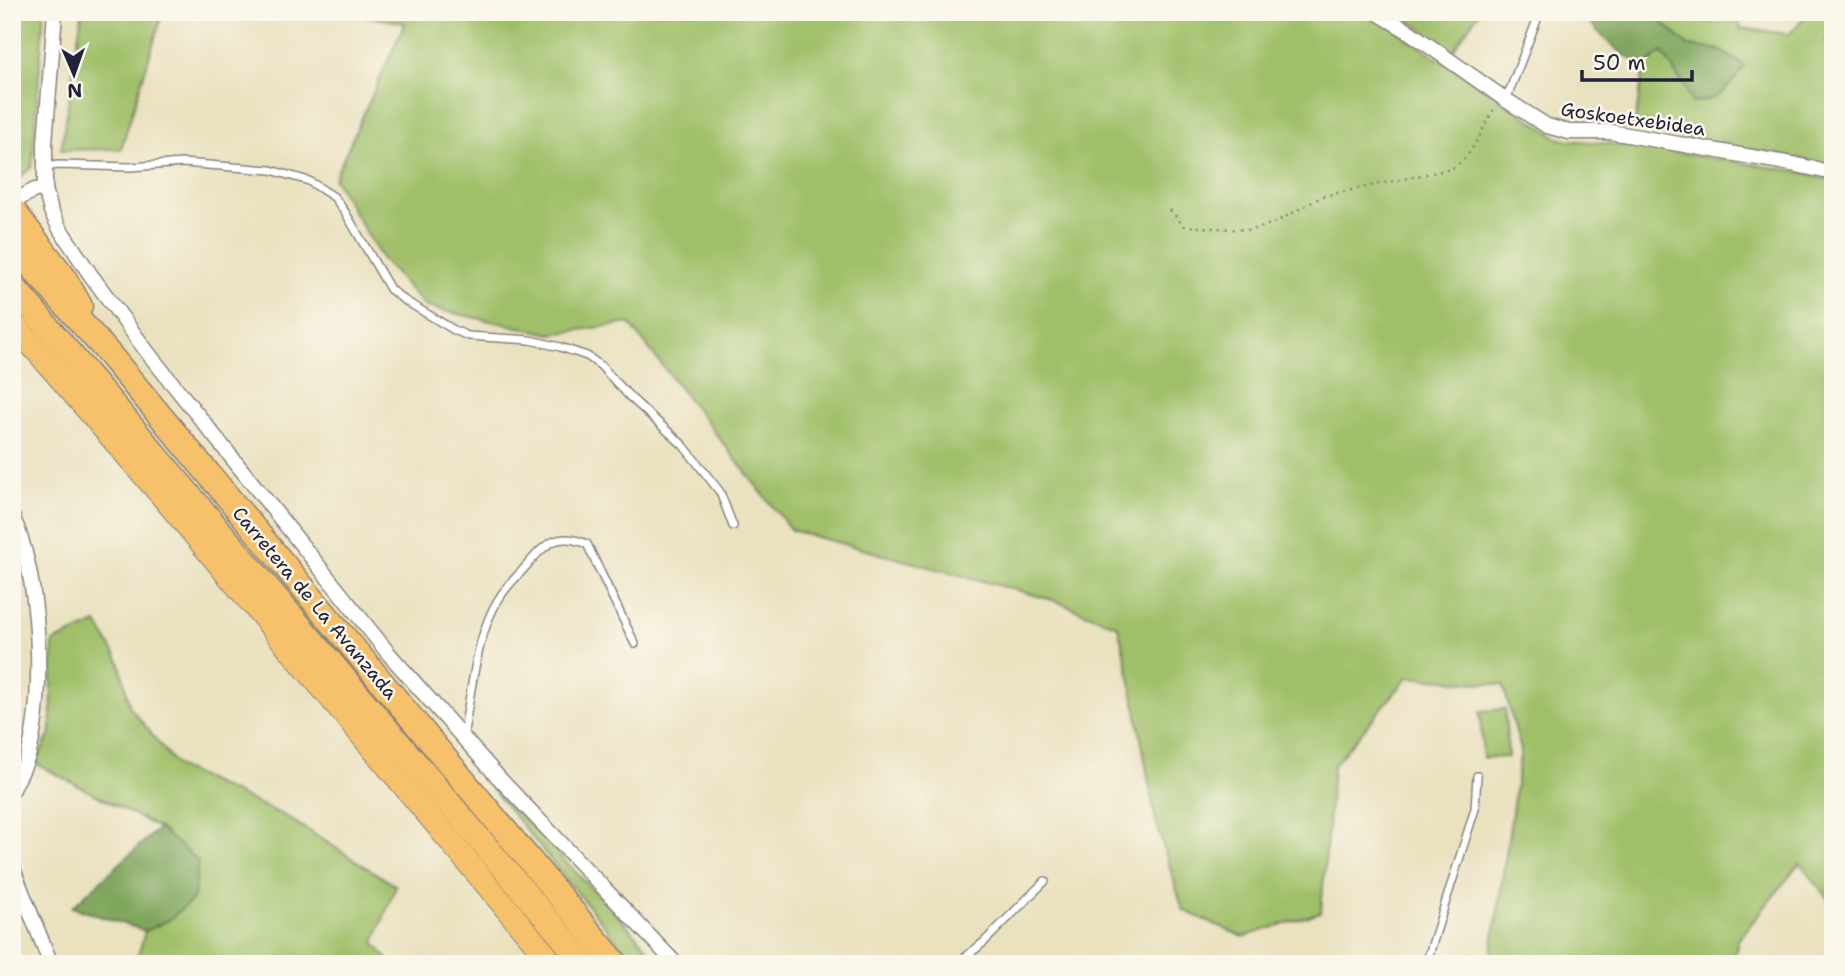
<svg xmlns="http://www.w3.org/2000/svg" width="1845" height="976" viewBox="0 0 1845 976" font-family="'Shantell Sans',sans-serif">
<rect width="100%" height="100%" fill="#fbf7ec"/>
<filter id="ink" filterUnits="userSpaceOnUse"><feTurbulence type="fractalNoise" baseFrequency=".0143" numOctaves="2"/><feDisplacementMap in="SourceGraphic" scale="14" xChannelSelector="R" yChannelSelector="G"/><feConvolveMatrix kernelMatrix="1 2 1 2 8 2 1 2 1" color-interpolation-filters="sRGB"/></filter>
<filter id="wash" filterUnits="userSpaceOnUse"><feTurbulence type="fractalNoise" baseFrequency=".00686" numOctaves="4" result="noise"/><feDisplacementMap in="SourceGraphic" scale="28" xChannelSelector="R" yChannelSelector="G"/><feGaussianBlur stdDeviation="1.57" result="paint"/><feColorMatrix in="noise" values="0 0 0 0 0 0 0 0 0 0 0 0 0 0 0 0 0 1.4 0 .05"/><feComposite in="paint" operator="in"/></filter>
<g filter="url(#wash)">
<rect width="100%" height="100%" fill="#eae1bf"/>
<g fill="#9fbf67" stroke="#607051" stroke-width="2">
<path d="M12,12H44L32,167L12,184V75L16,70Z"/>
<path d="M82,12H163L121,149L61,150Z"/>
<path d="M339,12H1360L1386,24L1560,139L1630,146L1797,171L1833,181V905L1800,863L1738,940L1733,964H1490L1521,750L1503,685L1408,677L1333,766L1321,912L1243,937L1183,910L1156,822L1131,682L1118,626L1053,600L791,530L629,323L551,334L426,307L382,259L334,179L405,23Z"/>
<path d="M1393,12H1479L1452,52L1406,18Z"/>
<path d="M1654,12H1740V28L1789,34L1810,12H1833V43L1826,41L1833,53V165L1634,128L1644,67L1662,52L1684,86L1737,75L1745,66L1719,50L1688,46C1677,34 1661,25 1654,12Z"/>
<path d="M97,623L120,663L130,707L178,767L285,816L396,886L374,943L392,964H136L145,931L169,920L159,828L35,763L51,732L53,642Z"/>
<path d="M1505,709L1508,757L1483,758L1480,711Z"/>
<path d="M475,768L627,925L661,964H636Z"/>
</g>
<g fill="#7fa65c" stroke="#50644c" stroke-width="2">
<path d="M1581,12H1654C1661,25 1677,34 1688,46L1719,50L1745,66C1726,89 1723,99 1692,103L1684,86L1662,52L1644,67C1616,51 1601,37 1581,12Z"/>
<path d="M159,828L198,861L194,898L169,920L145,931L72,907Z"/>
</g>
</g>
<g filter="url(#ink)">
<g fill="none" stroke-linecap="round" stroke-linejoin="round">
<defs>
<g id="service">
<path d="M1506,100L1540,12"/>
<path d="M45,167L58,165L131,167L183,163L271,170L309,181L334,197L345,212L390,289L404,300L454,330L468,336L530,340L560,347L587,356L601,366L631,398L683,445L720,492L733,526"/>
<path d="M463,737C471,695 476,633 500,597C507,585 519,575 528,564C547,542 558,532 587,544L635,644"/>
<path d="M957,964L984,942L1045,881"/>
<path d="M1426,964L1475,809L1477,776"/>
</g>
<g id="minor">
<path d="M55,12L45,143V189L51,211L60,229L90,274L148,353L389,654L499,778L676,964"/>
<path d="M1376,12L1408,31L1506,100L1547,126L1569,132H1611L1797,165L1833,173"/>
<path d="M12,202L35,190L45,189"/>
<path d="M12,516C40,574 46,694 28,756C24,768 17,780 12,791"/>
<path d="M12,867L51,964"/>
</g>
<path id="primary" d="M12,322L164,498L553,964"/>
<g id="trunk">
<path d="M12,209L63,276L80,306"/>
<path d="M12,245L103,347L616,964"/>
<path d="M12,285L585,964"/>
</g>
</defs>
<use href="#service" stroke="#86827d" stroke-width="10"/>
<use href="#minor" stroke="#86827d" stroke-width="17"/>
<use href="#primary" stroke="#86827d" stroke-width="25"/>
<use href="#trunk" stroke="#86827d" stroke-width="27"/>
<path stroke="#86827d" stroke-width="2.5" stroke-dasharray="2 5" stroke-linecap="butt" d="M1170,210L1184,226L1246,230L1256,229L1276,222L1323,196L1451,169C1472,158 1482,129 1494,109"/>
<use href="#service" stroke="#fff" stroke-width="7"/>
<use href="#minor" stroke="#fff" stroke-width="14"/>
<use href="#primary" stroke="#f6c16b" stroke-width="23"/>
<use href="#trunk" stroke="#f6c16b" stroke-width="24"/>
</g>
</g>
<g text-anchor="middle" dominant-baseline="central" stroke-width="5" stroke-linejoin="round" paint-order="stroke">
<g font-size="19" fill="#22223b" stroke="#fbf7ec">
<text transform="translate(1633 119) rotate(8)">Goskoetxebidea</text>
<text transform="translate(315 603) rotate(50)">Carretera de La Avanzada</text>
</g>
</g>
<rect width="1845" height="976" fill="none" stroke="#fbf7ec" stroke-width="42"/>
<g transform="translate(74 74) rotate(178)" stroke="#fbf7ec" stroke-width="5" paint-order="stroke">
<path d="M0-5L12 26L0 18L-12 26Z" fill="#22223b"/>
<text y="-10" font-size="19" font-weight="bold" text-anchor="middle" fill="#22223b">N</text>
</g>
<path d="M1582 70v10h110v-10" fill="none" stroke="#22223b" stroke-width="3.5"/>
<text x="1593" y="70" font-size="21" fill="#22223b" stroke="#fbf7ec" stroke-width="5" paint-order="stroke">50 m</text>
</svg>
